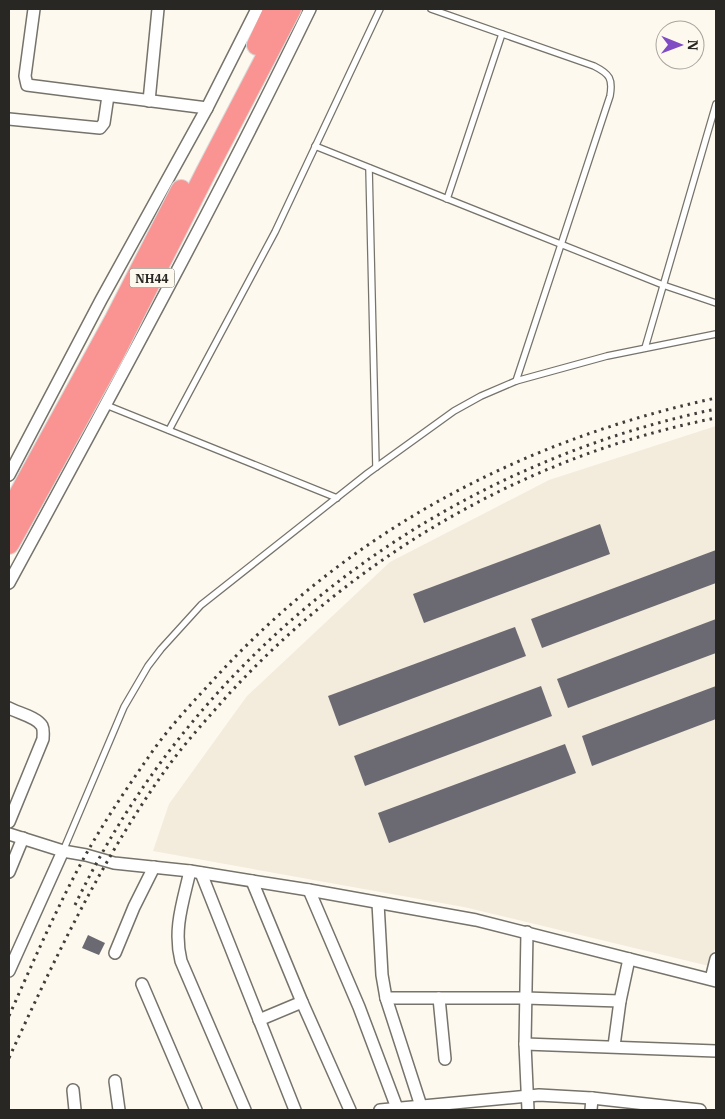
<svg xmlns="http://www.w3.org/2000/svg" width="725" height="1119" viewBox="0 0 725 1119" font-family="'IBM Plex Serif',serif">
<rect width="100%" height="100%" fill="#fdf9ef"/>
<path fill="#f3ebdb" d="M716,426V946L709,966L464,907L153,851L169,804L247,696L390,562L549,480Z"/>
<g fill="#6b6a73">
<path d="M600,524L610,554L424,623L413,594Z"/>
<path d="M716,550V583L542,648L531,619Z"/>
<path d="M716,619V653L568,708L557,679Z"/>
<path d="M515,627L526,656L339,726L328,696Z"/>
<path d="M541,686L552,716L365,786L354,756Z"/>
<path d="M716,686V719L592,766L582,736Z"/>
<path d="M565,744L576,773L389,843L378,813Z"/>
<path d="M88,935L105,943L99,955L82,948Z"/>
</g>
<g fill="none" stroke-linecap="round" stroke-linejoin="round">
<defs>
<g id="lane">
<path d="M431,9L594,66C610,74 613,79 610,96L516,381"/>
<path d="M315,146L663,285L716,303"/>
<path d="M369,168L376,467"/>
<path d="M447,199L502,34"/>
<path d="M645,348L716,104"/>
<path d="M106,405L337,498"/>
<path d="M169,430L275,232L380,9"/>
<path d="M63,851L124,707L148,666L161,649L201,605L368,473L454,411L481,396L516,381L607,356L716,334"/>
</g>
<g id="street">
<path d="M34,9L25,76L27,85L207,108"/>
<path d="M149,101L158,9"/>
<path d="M9,119L100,128L104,123L108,96"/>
<path d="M9,475L101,300L207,108L257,9"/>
<path d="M9,583C112,393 216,203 310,9"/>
<path d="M9,708C18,713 37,717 42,726C44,730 43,735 43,739L9,822"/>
<path d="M9,834L63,851L86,855L114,863L190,871L309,890L476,920L716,981"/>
<path d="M190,871C183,902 173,929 181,961L245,1110"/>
<path d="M9,872L23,838"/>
<path d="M201,873L295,1110"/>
<path d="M252,881L302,1002L350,1110"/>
<path d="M309,890L359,1007L397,1108"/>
<path d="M378,903L382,975L386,998H439"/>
<path d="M527,932L525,1044L528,1110"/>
<path d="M115,953L134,907L154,867"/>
<path d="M9,971L63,851"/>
<path d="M711,979L716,959"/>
<path d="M142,984L196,1110"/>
<path d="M386,998L421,1106"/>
<path d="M259,1020L302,1002"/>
<path d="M525,1044L716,1051"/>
<path d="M614,1046L620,1001L629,959"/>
<path d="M445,1059L439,998H525L620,1001"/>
<path d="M115,1081L119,1110"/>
<path d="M73,1090L75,1110"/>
<path d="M380,1110L539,1095L592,1098L700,1110"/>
<path d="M591,1110L592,1098"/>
</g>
<g id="highway">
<path d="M257,45L274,9"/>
<path d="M9,513L115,319L181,190"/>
<path d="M9,544L113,356L205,174L291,9"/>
</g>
</defs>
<use href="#lane" stroke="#76736b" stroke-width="8"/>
<use href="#street" stroke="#76736b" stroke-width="14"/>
<use href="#highway" stroke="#d8d8d8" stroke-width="22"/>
<use href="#lane" stroke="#fff" stroke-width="5.5"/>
<use href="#street" stroke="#fff" stroke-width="11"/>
<use href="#highway" stroke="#fa9492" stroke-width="20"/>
<g stroke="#403d3a" stroke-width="3" stroke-dasharray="2.5 5" stroke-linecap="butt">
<path d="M75,905C199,647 438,467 716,409"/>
<path d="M9,1016C33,962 57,907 85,856C105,820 129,785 152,752C171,725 194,701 216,677C351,530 522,440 716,398"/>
<path d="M9,1058C54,960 101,861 164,772C183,745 206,720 228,695C357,554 528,455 716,418"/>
</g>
</g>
<g text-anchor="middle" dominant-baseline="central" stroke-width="5" stroke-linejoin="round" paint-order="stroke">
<rect fill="#fdf9ef" stroke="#696661" stroke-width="1" x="129.5" y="268.5" width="45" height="19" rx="4"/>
<g font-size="12" font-weight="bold" fill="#292724">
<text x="152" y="278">NH44</text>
</g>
</g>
<rect width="725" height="1119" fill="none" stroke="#292724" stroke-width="20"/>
<g transform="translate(680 45) rotate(91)"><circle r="24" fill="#fdf9ef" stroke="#a8a59e"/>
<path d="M0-4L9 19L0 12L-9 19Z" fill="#804cc3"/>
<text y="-8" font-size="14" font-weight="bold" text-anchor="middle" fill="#292724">N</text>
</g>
</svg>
